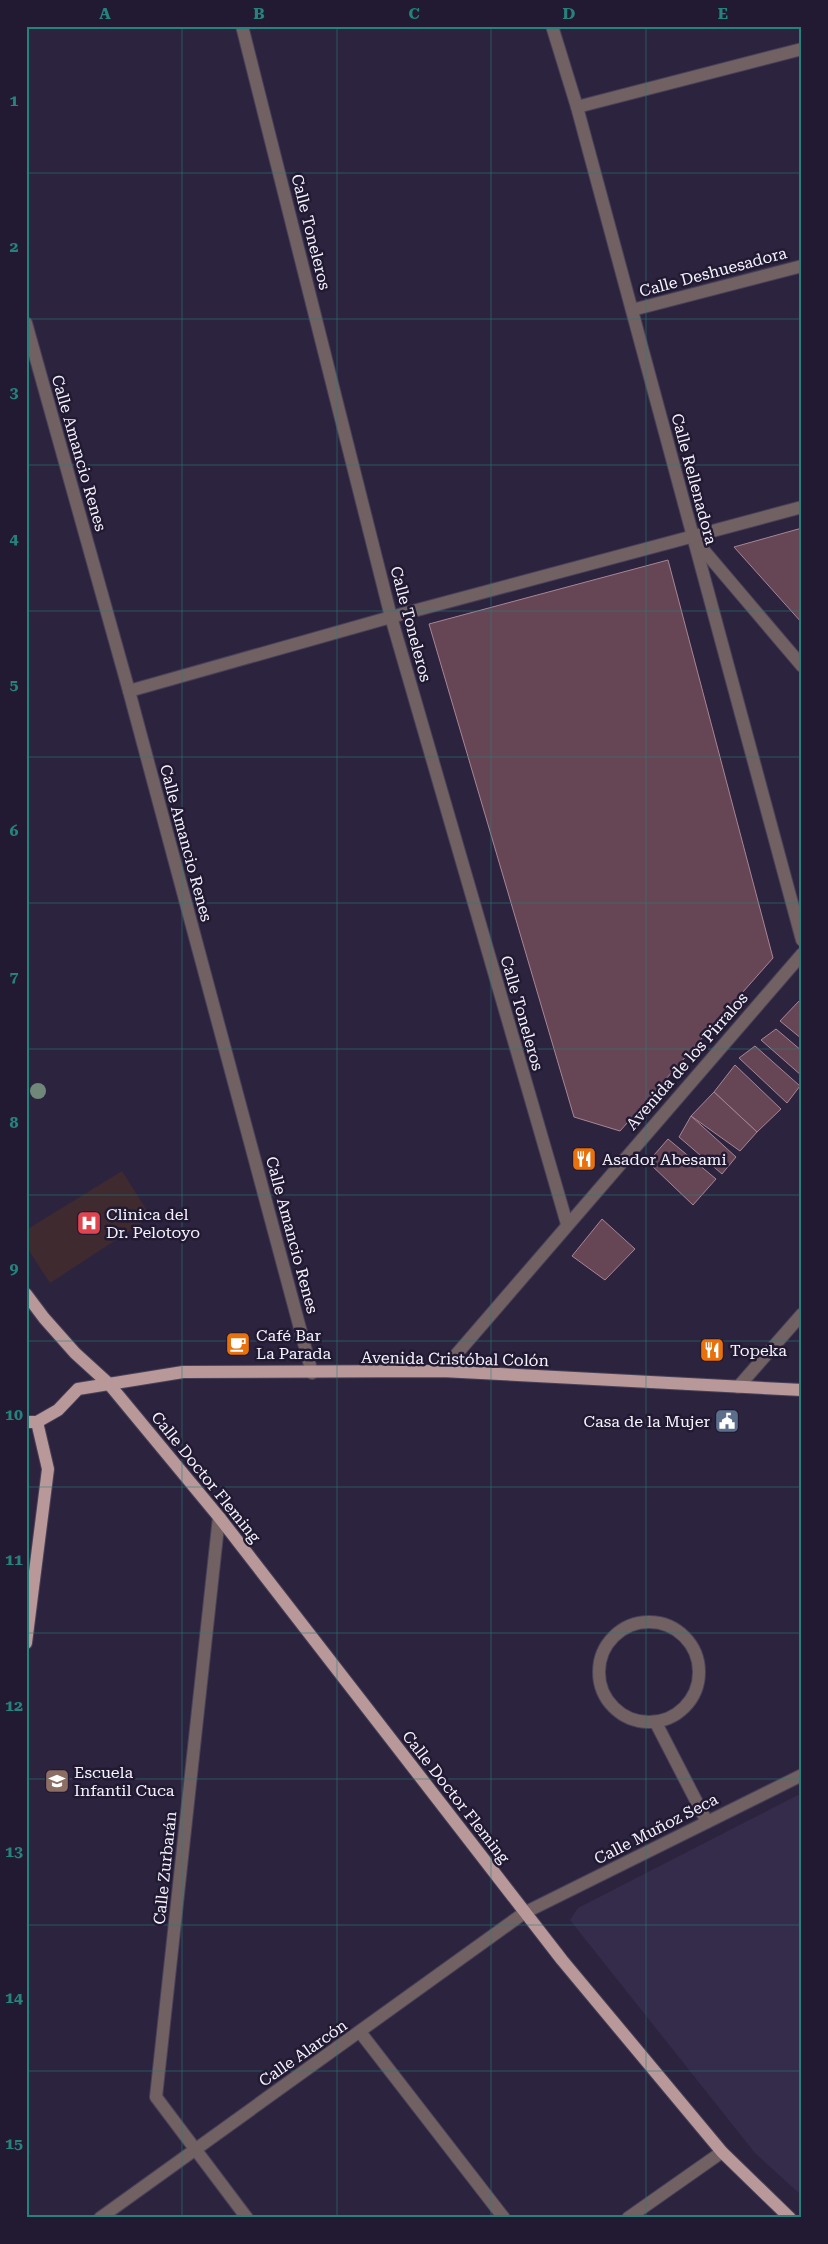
<svg xmlns="http://www.w3.org/2000/svg" width="828" height="2244" viewBox="0 0 828 2244" font-family="'Roboto Serif',serif">
<rect width="100%" height="100%" fill="#2c243e"/>
<path fill="#352c4c" d="M802,1793V2192L800,2194L755,2153L570,1920L578,1908Z"/>
<path fill="#3e2a2f" d="M122,1171L151,1217L50,1283L26,1246V1230Z"/>
<g fill="#664555" stroke="#a78595">
<path d="M802,528V623L734,547Z"/>
<path d="M668,560L773,958L620,1131L574,1117L429,624Z"/>
<path d="M799,1001L802,1004V1039L780,1021Z"/>
<path d="M776,1029L802,1051V1076L761,1040Z"/>
<path d="M755,1046L800,1086L787,1103L739,1058Z"/>
<path d="M735,1065L781,1109L757,1132L714,1092Z"/>
<path d="M714,1092L757,1132L740,1151L691,1116Z"/>
<path d="M691,1116L736,1157L722,1174L679,1137Z"/>
<path d="M668,1139L716,1179L693,1205L648,1162Z"/>
<path d="M602,1219L635,1249L605,1280L572,1256Z"/>
</g>
<g fill="none" stroke-linecap="round" stroke-linejoin="round">
<defs>
<g id="minor">
<path d="M242,26L391,617L567,1224"/>
<path d="M552,26L577,107L802,940"/>
<path d="M577,107L802,49"/>
<path d="M632,310L802,266"/>
<path d="M26,323L129,691L312,1373"/>
<path d="M695,540L802,666"/>
<path d="M129,691L391,617L802,507"/>
<path d="M442,1371L802,954"/>
<path d="M738,1387L802,1314"/>
<path d="M219,1517L156,2097L247,2218"/>
<circle cx="649" cy="1672" r="50"/>
<path d="M656,1723L707,1822"/>
<path d="M360,2032L504,2218"/>
<path d="M100,2218L524,1913L802,1775"/>
<path d="M628,2218L722,2152"/>
</g>
<g id="major">
<path d="M26,1294L44,1318L75,1353L109,1384L219,1517L562,1960L722,2152L790,2218"/>
<path d="M26,1422H37L58,1410L78,1389L183,1372L442,1371L802,1390"/>
<path d="M26,1643L48,1469L37,1422"/>
</g>
</defs>
<use href="#minor" stroke="#484159" stroke-width="14"/>
<use href="#major" stroke="#484159" stroke-width="14"/>
<use href="#minor" stroke="#716162" stroke-width="12"/>
<use href="#major" stroke="#b99899" stroke-width="12"/>
</g>
<circle fill="#6f887a" cx="38" cy="1091" r="8"/>
<path fill="none" stroke="#26827c" stroke-width="1" stroke-opacity="0.55" d="M182,26V2218M337,26V2218M491,26V2218M646,26V2218M26,173H802M26,319H802M26,465H802M26,611H802M26,757H802M26,903H802M26,1049H802M26,1195H802M26,1341H802M26,1487H802M26,1633H802M26,1779H802M26,1925H802M26,2071H802"/>
<defs>
<symbol id="restaurant-square" viewBox="-11 -11 22 22"><rect x="-9" y="-9" width="18" height="18" rx="4" fill="#e8710a" stroke="#221a33"/><path d="M-5-6h1v4h1v-4h1v4h1v-4h1v5L-1.5 .5V6h-2V.5L-5-1ZM5-6V6H3V1.5H1.5Q1.5-4 5-6Z" fill="#fff"/></symbol>
<symbol id="hospital-square" viewBox="-11 -11 22 22"><rect x="-9" y="-9" width="18" height="18" rx="4" fill="#e0444e" stroke="#221a33"/><path d="M-5-5h3v3.5h4V-5h3V5h-3V1.5h-4V5h-3Z" fill="#fff"/></symbol>
<symbol id="cafe-square" viewBox="-11 -11 22 22"><rect x="-9" y="-9" width="18" height="18" rx="4" fill="#e8710a" stroke="#221a33"/><path d="M-5.5-4.5H6V0H3Q3 3.5 0 3.5H-2.5Q-5.5 3.5-5.5 0ZM3-3.2v2h1.7v-2ZM-6 4.5H4V6H-6Z" fill="#fff"/></symbol>
<symbol id="civic-square" viewBox="-11 -11 22 22"><rect x="-9" y="-9" width="18" height="18" rx="4" fill="#5c6f8a" stroke="#221a33"/><path d="M-.6-6.5H3V-4.5H.6V-3L4-1V1h2V6H-6V1h2V-1L-.6-3ZM-1.2 2.5V6h2.4V2.5Z" fill="#fff"/></symbol>
<symbol id="school-square" viewBox="-11 -11 22 22"><rect x="-9" y="-9" width="18" height="18" rx="4" fill="#8d6e63" stroke="#221a33"/><path d="M0-5L7-2L0 1L-7-2ZM-4 1L0 2.5L4 1V4Q0 6-4 4Z" fill="#fff"/></symbol>
</defs>
<g fill-rule="evenodd">
<use href="#restaurant-square" x="570" y="1145" width="28" height="28"/>
<use href="#hospital-square" x="75" y="1209" width="28" height="28"/>
<use href="#cafe-square" x="224" y="1330" width="28" height="28"/>
<use href="#restaurant-square" x="698" y="1336" width="28" height="28"/>
<use href="#civic-square" x="713" y="1407" width="28" height="28"/>
<use href="#school-square" x="43" y="1767" width="28" height="28"/>
</g>
<g text-anchor="middle" dominant-baseline="central" stroke-width="5" stroke-linejoin="round" paint-order="stroke">
<g font-size="16" fill="#f5f3fd" stroke="#221a33">
<text transform="translate(311 232) rotate(76)">Calle Toneleros</text>
<text transform="translate(713 272) rotate(-15)">Calle Deshuesadora</text>
<text transform="translate(79 453) rotate(74)">Calle Amancio Renes</text>
<text transform="translate(694 479) rotate(75)">Calle Rellenadora</text>
<text transform="translate(411 624) rotate(75)">Calle Toneleros</text>
<text transform="translate(186 843) rotate(75)">Calle Amancio Renes</text>
<text transform="translate(522 1013) rotate(74)">Calle Toneleros</text>
<text transform="translate(687 1061) rotate(-49)">Avenida de los Pirralos</text>
<text transform="translate(292 1235) rotate(75)">Calle Amancio Renes</text>
<text transform="translate(455 1359) rotate(1)">Avenida Cristóbal Colón</text>
<text transform="translate(206 1477) rotate(51)">Calle Doctor Fleming</text>
<text transform="translate(456 1797) rotate(52)">Calle Doctor Fleming</text>
<text transform="translate(656 1829) rotate(-27)">Calle Muñoz Seca</text>
<text transform="translate(165 1868) rotate(-84)">Calle Zurbarán</text>
<text transform="translate(303 2053) rotate(-35)">Calle Alarcón</text>
</g>
<g font-size="16" fill="#f5f3fd" stroke="#221a33" text-anchor="start">
<text x="602" y="1159">Asador Abesami</text>
<text x="106" y="1214">Clinica del<tspan x="106" dy="18">Dr. Pelotoyo</tspan></text>
<text x="256" y="1335">Café Bar<tspan x="256" dy="18">La Parada</tspan></text>
<text x="730" y="1350">Topeka</text>
<text x="710" y="1421" text-anchor="end">Casa de la Mujer</text>
<text x="74" y="1772">Escuela<tspan x="74" dy="18">Infantil Cuca</tspan></text>
</g>
</g>
<rect width="828" height="2244" fill="none" stroke="#221a33" stroke-width="55"/>
<rect x="28" y="28" width="772" height="2188" fill="none" stroke="#26827c" stroke-width="2"/>
<g font-size="16" text-anchor="middle" font-weight="bold" fill="#26827c">
<text x="105" y="19">A</text>
<text x="259" y="19">B</text>
<text x="414" y="19">C</text>
<text x="569" y="19">D</text>
<text x="723" y="19">E</text>
<text x="14" y="106">1</text>
<text x="14" y="252">2</text>
<text x="14" y="398">3</text>
<text x="14" y="544">4</text>
<text x="14" y="690">5</text>
<text x="14" y="836">6</text>
<text x="14" y="982">7</text>
<text x="14" y="1128">8</text>
<text x="14" y="1274">9</text>
<text x="14" y="1420">10</text>
<text x="14" y="1565">11</text>
<text x="14" y="1711">12</text>
<text x="14" y="1857">13</text>
<text x="14" y="2003">14</text>
<text x="14" y="2149">15</text>
</g>
</svg>
